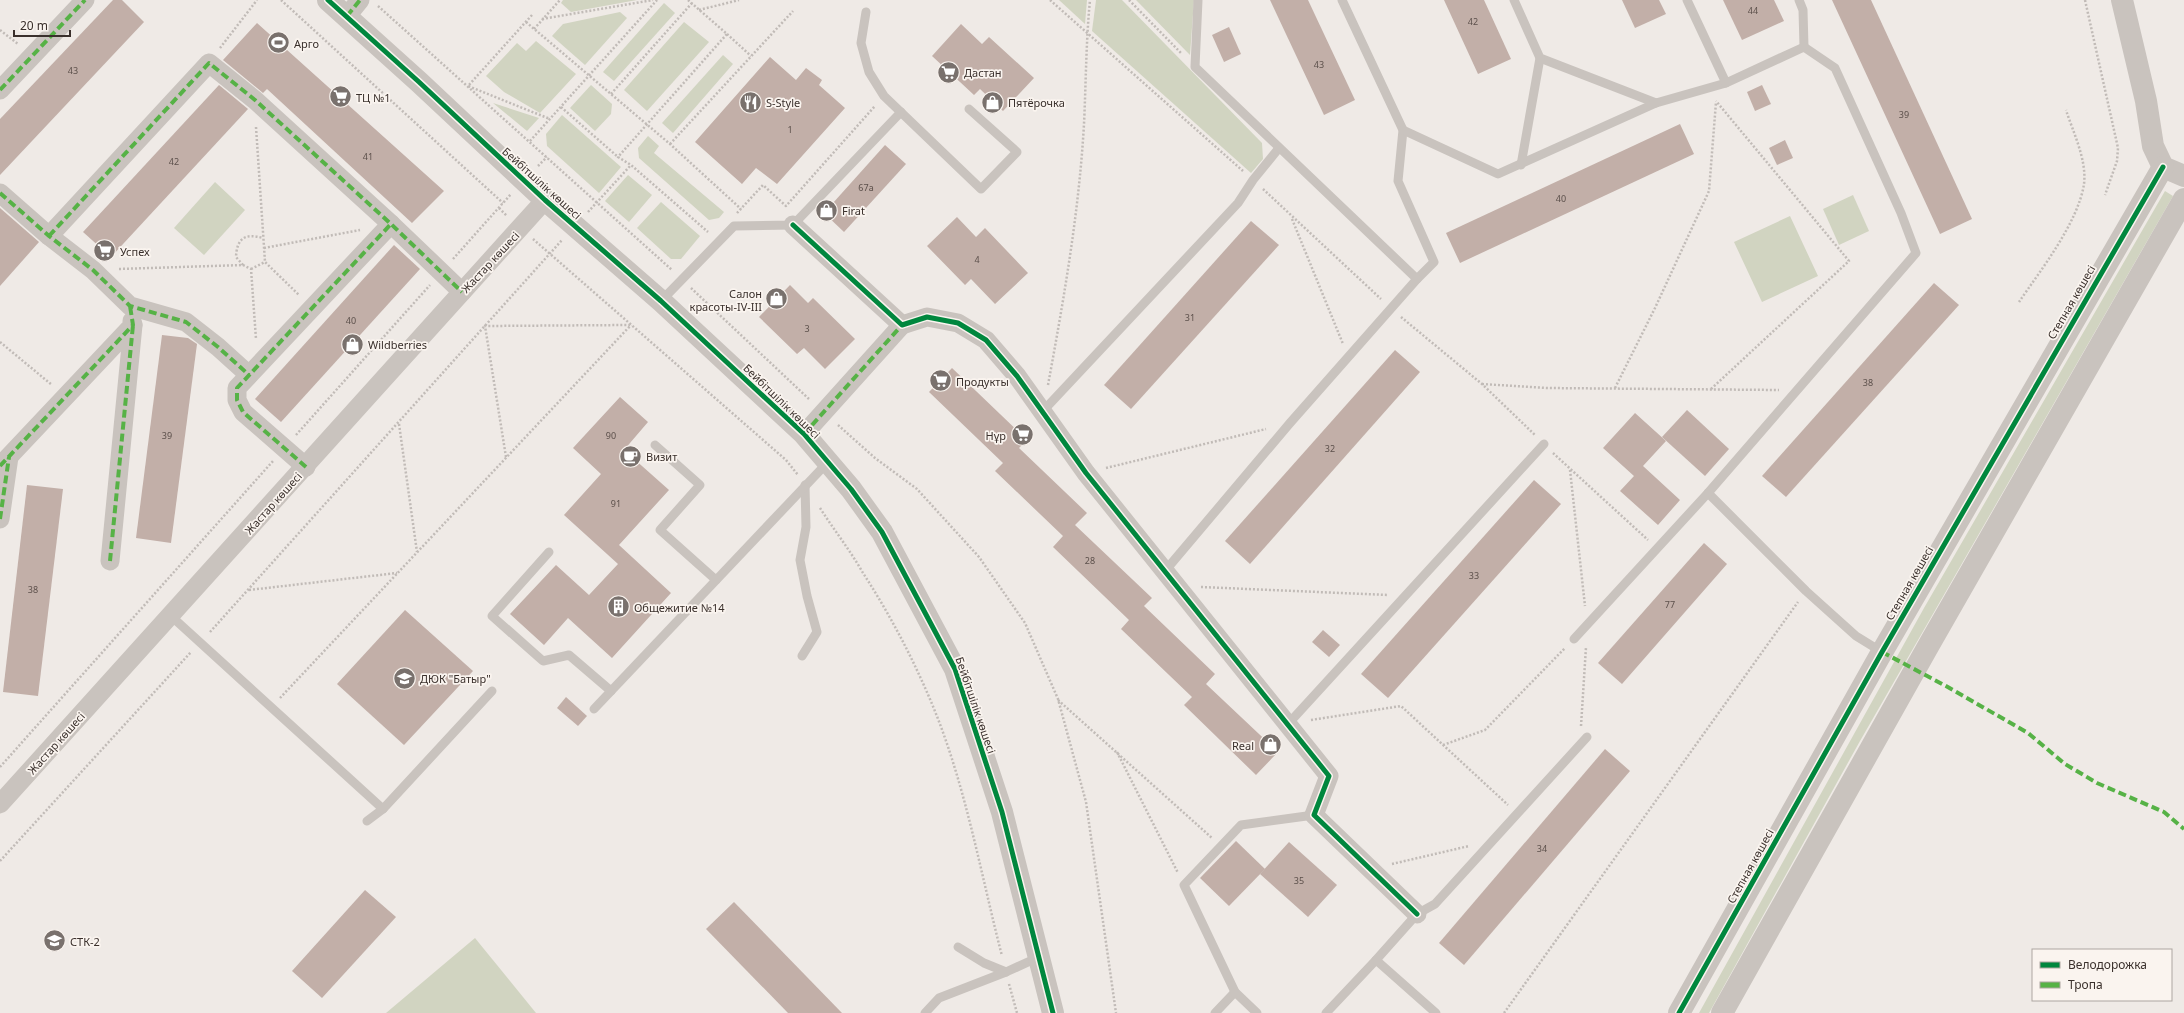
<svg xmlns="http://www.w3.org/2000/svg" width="2184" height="1013" viewBox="0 0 2184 1013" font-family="'Noto Sans',sans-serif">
<rect width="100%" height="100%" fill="#efeae6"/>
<g fill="#d1d4c1">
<path d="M563,0H637L571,12L561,3Z"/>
<path d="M1059,0H1087L1085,24Z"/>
<path d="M1096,0H1122L1262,143L1263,159L1251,173L1092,31Z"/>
<path d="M1136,0H1194L1190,55Z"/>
<path d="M664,3L675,13L614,81L603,72Z"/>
<path d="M620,12L627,18L585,65L552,36L563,24Z"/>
<path d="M684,22L709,42L647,111L624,90Z"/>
<path d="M536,41L576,74L540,113L504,92L486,76L517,43L526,51Z"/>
<path d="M723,55L733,64L673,133L662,123Z"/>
<path d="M591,85L612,104L611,114L595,131L570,108Z"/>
<path d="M493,103L539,118L527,131Z"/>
<path d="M562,115L621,167L599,193L547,146L546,134Z"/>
<path d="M648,136L659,146L654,153L724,212L719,218L709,220L639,158L638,148Z"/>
<path d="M628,175L652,195L629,222L605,201Z"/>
<path d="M215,182L245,210L204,255L174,228Z"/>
<path d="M2165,191L2173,196L1860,741L1709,1013H1699L1924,608Z"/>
<path d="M1853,195L1869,231L1839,245L1823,209Z"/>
<path d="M661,202L700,236L681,259H671L637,228Z"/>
<path d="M1790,216L1818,276L1762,302L1734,242Z"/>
<path d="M475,938L536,1013H386Z"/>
</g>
<g fill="#c2afa8">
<path d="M113,0H122L144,22L0,175V119Z"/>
<path d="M1270,0H1308L1355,100L1324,115Z"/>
<path d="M1444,0H1484L1511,59L1478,74Z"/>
<path d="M1622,0H1659L1666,14L1635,28Z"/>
<path d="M1723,0H1774L1784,21L1742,40Z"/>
<path d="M1832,0H1871L1972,219L1940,234Z"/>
<path d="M257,23L444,191L412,223L267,89L263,93L223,60Z"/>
<path d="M961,24L982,44L989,37L1034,78L1003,111L980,89L974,95L932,56Z"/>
<path d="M1229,27L1241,54L1224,62L1212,35Z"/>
<path d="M770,57L796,80L806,68L822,80L819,85L845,108L777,184L756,168L742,184L695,142Z"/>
<path d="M219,85L248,109L111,257L83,232Z"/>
<path d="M1762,85L1771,104L1755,111L1747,92Z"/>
<path d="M1680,124L1694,154L1460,263L1446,233Z"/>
<path d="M1785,140L1793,158L1777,165L1769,148Z"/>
<path d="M885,145L906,164L844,232L824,213Z"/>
<path d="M0,208L39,242L0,286Z"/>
<path d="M957,217L976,237L985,228L1028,273L995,304L971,279L965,285L927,246Z"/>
<path d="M1251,221L1279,245L1131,409L1104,385Z"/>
<path d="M394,245L420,269L281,422L255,399Z"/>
<path d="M1934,283L1959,305L1786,497L1762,476Z"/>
<path d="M790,285L808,303L813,298L855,339L825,369L804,348L797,354L759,317Z"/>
<path d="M162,335L188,338L197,344L171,543L136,538Z"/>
<path d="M1395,350L1420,372L1250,564L1225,541Z"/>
<path d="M952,368L1027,440L1019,448L1087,513L1075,525L1152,598L1144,606L1215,674L1206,684L1278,752L1256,775L1184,705L1192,697L1121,629L1129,620L1053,547L1063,536L995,471L1003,463L929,392Z"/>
<path d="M620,397L648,422L624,450L669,490L619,545L671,593L612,658L568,618L544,645L510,614L556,565L589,595L618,564L564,515L601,474L573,448Z"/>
<path d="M1687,410L1729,449L1705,476L1662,437Z"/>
<path d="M1635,413L1666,441L1643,466L1680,500L1658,525L1620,491L1634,476L1603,448Z"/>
<path d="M1534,480L1561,504L1388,698L1361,674Z"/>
<path d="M27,485L63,489L38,696L3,692Z"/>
<path d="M1704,543L1727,564L1622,684L1598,663Z"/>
<path d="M405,610L473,671L404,745L337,684Z"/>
<path d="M1323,630L1340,645L1329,657L1312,642Z"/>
<path d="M566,697L587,716L578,726L557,708Z"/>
<path d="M1605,749L1630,771L1464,965L1439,943Z"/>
<path d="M1236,841L1265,869L1229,906L1200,878Z"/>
<path d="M1289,842L1337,885L1308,917L1260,874Z"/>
<path d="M365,890L396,917L322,998L292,971Z"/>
<path d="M734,902L842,1013H788L706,929Z"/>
</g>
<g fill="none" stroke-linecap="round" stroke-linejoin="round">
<g stroke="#c1bbb7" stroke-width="2.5" stroke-dasharray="2 2" stroke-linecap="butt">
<path d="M281,0L503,203"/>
<path d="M688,0L727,34L618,157L631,165L708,232"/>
<path d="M1050,0L1243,171"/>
<path d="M1129,0L1182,54"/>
<path d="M2085,0L2118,148L2117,161L2105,195"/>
<path d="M378,6L672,270"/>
<path d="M699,10L739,0"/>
<path d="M532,15L468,86L550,119"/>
<path d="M542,19L653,0"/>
<path d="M526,22L670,144L741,209"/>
<path d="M534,29L560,0"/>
<path d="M0,30L18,44"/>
<path d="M727,34L751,56"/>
<path d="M220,48L257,0"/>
<path d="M611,94L692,3"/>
<path d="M561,107L618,157"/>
<path d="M256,127L265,262"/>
<path d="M530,141L657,0"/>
<path d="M670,144L793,11"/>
<path d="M538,166L547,157"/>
<path d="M1263,189L1381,299"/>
<path d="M499,208L507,216"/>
<path d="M588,212L631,165"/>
<path d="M737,213L763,185L786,206L875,106"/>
<path d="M1292,219L1343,344"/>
<path d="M533,239L786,460L798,475"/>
<path d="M264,248L360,230"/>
<path d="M453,259L511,194"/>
<path d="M243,265L236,257C237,238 245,233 263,238"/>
<path d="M119,269L243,265L251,269L256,339"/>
<path d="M251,269L265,262L299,295"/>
<path d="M691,288L810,400"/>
<path d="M2019,302C2040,271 2078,223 2084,184C2087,160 2073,132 2066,110"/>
<path d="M1401,317L1482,384L1535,435"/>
<path d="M0,342L52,385"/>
<path d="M1482,384L1546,388L1779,390"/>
<path d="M1048,385C1064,298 1079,212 1084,124C1086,82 1086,41 1090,0"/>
<path d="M1615,388L1655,308L1709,191L1716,102"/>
<path d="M1711,389L1849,261L1716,101"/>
<path d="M399,424L417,552"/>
<path d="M838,425L875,458L917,489L979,557L1025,623L1058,699L1086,802L1116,1013"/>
<path d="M296,435L430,285"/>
<path d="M1553,453L1648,540"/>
<path d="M506,457L485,326L630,325"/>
<path d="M1106,468L1266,429"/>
<path d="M1570,470L1585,606"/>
<path d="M820,508C834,530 850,550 863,573C887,610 908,649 926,690C964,775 979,867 1002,956"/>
<path d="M1201,587L1388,595"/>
<path d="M249,590L397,573"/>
<path d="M210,632L562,240"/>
<path d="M280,698L631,325"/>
<path d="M1058,700L1212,838"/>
<path d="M1311,720L1401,706L1508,805"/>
<path d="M1581,726L1586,647"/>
<path d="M1443,745L1485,730L1565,648"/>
<path d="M1117,752L1178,873"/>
<path d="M0,767L273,461"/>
<path d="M0,861L191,652"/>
<path d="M1392,864L1469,846"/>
<path d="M1009,984L1017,1013"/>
<path d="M1504,1013L1798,602"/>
</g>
<g stroke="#c9c3be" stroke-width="9">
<path d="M1342,0L1403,130L1398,181L1434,262L1417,279"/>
<path d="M1514,0L1540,58L1656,103L1726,83"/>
<path d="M1799,0L1803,10L1804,47"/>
<path d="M866,12L861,43L869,72L884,96L981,189L1017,152L969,109"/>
<path d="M1403,130L1498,174L1656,103"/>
<path d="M1521,165L1540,58"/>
<path d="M661,301L734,226L793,225L901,112"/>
<path d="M1043,411L1238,203L1253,180L1279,148"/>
<path d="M655,445L700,485L660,530L716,580"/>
<path d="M1708,493L1806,591L1856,636L1882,652"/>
<path d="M549,552L492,616L543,661L569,655L611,691"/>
<path d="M1165,571L1290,423L1417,279L1195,67L1198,0"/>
<path d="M171,616L383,809L367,821"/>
<path d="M1574,639L1708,493L1916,253L1901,213L1835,68L1804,47L1726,83L1687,0"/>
<path d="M802,656L817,632L807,596L800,560L806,527L805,485"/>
<path d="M594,709L828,462"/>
<path d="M1289,723L1544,444"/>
<path d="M383,809L492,691"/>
<path d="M958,947L984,963L1006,972"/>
<path d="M925,1013L939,998L1006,972L1039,957"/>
<path d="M1215,1013L1235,992"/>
<path d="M1257,1013L1235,992L1184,885L1241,825L1314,815"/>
<path d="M1326,1013L1376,960"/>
<path d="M1436,1013L1376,960L1417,914L1435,904L1587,737"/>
</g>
<g stroke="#c9c3be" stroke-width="19">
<path d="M347,16L360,0"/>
<path d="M0,90L85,0"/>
<path d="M0,193L49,236L93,270L130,306L186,322L218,347L249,375"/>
<path d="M793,225L902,325L927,317L958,323L986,340L1017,376L1086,473L1329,776L1314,815L1417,914"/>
<path d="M49,236L209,63L255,100L391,224L462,292"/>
<path d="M804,434L902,325"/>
<path d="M0,466L133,325L132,321"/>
<path d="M306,467L243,412L237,400V388L391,224"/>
<path d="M0,519L9,457"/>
<path d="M110,561L133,325"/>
<path d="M0,804L545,200"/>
</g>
<g stroke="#c9c3be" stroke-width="22">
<path d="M328,0L419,82L545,200L661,301L804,434L851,489L882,532L955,669L1002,812L1053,1013"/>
<path d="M2122,0L2146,101L2153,146L2163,167L2184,176"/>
<path d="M1679,1013L1882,652L2163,167"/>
<path d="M1722,1013L1930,643L2184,199"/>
</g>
<g stroke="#56b246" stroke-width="4" stroke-dasharray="8 4" stroke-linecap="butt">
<path d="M347,16L360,0"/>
<path d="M0,90L85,0"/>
<path d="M0,193L49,236L93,270L130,306L186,322L218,347L249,375"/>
<path d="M49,236L209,63L255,100L391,224L462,292"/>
<path d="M804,434L902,325"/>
<path d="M0,466L133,325L130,306"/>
<path d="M306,467L243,412L237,400V388L391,224"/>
<path d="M0,519L9,457"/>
<path d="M110,561L133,325"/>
<path d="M1882,652L1946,686L2028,733L2065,764L2097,783L2164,812L2184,829"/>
</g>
<defs>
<g id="cycleway">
<path d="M328,0L419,82L545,200L661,301L804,434L851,489L882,532L955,669L1002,812L1053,1013"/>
<path d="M793,225L902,325L927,317L958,323L986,340L1017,376L1086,473L1329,776L1314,815L1417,914"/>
<path d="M1679,1013L1882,652L2163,167"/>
</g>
</defs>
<use href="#cycleway" stroke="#faf4ef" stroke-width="8"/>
<use href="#cycleway" stroke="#00873e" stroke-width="5"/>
</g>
<defs>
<symbol id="stadium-disc" viewBox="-11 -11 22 22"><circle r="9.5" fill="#79716d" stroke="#faf4ef"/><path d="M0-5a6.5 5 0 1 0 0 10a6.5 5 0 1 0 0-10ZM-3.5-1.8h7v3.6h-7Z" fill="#fff"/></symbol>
<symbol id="supermarket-disc" viewBox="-11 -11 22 22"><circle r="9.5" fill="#79716d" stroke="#faf4ef"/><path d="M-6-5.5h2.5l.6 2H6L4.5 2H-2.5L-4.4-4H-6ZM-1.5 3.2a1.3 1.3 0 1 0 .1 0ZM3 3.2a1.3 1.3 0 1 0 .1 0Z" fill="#fff"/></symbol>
<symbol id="restaurant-disc" viewBox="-11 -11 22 22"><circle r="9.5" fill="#79716d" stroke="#faf4ef"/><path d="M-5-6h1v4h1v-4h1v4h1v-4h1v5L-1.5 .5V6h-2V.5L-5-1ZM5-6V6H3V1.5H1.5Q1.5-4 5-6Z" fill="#fff"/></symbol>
<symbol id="shop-disc" viewBox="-11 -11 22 22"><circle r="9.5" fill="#79716d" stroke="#faf4ef"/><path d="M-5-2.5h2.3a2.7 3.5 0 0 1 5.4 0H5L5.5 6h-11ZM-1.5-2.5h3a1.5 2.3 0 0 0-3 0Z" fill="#fff"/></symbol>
<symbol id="cafe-disc" viewBox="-11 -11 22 22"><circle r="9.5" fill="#79716d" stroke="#faf4ef"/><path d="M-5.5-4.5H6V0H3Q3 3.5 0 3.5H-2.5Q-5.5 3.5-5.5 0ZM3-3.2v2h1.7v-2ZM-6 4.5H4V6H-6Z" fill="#fff"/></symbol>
<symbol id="building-disc" viewBox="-11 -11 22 22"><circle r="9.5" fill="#79716d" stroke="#faf4ef"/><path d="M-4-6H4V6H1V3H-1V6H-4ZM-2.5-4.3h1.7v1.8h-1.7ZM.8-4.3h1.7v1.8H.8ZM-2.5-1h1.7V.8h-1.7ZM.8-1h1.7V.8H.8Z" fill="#fff"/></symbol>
<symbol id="school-disc" viewBox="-11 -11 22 22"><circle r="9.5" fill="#79716d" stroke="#faf4ef"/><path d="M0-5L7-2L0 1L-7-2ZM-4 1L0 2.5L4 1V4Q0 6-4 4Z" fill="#fff"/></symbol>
<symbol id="university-disc" viewBox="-11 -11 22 22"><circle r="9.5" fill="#79716d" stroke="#faf4ef"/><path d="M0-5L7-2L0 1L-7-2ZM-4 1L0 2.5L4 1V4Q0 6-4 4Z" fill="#fff"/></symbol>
</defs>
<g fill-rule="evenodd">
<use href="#stadium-disc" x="266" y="30" width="25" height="25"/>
<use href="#supermarket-disc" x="936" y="60" width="25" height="25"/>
<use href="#supermarket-disc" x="328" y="84" width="25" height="25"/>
<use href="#restaurant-disc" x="738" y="90" width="25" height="25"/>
<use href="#shop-disc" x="980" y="90" width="25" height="25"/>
<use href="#shop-disc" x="814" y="198" width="25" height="25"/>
<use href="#supermarket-disc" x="92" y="238" width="25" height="25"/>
<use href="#shop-disc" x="764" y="286" width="25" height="25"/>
<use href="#shop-disc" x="340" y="332" width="25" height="25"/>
<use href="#supermarket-disc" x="928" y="368" width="25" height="25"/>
<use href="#supermarket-disc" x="1010" y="422" width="25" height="25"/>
<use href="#cafe-disc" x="618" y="444" width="25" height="25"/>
<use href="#building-disc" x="606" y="594" width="25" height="25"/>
<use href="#school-disc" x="392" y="666" width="25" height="25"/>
<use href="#shop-disc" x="1258" y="732" width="25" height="25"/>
<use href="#university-disc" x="42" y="928" width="25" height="25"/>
</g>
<g text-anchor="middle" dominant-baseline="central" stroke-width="3.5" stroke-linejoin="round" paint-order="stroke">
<g font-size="9" fill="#5c504b">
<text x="1753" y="10">44</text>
<text x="1473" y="21">42</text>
<text x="1319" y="64">43</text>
<text x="73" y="70">43</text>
<text x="1904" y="114">39</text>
<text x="790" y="129">1</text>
<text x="368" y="156">41</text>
<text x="174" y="161">42</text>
<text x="866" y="187">67а</text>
<text x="1561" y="198">40</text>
<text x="977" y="259">4</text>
<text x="1190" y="317">31</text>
<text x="351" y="320">40</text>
<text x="807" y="328">3</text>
<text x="1868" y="382">38</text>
<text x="167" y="435">39</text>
<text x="611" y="435">90</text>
<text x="1330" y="448">32</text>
<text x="616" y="503">91</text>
<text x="1090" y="560">28</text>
<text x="1474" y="575">33</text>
<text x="33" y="589">38</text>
<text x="1670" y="604">77</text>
<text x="1542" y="848">34</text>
<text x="1299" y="880">35</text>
</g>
<g font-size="11" fill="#3a302c" stroke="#faf4ef" text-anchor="start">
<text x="294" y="43">Арго</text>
<text x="964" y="72">Дастан</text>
<text x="356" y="97">ТЦ №1</text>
<text x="766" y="102">S-Style</text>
<text x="1008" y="102">Пятёрочка</text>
<text x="842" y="210">Firat</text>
<text x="120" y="251">Успех</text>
<text x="762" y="293" text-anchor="end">Салон<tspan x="762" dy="13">красоты-IV-III</tspan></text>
<text x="368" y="344">Wildberries</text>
<text x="956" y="381">Продукты</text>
<text x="1006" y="435" text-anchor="end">Нұр</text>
<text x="646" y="456">Визит</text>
<text x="634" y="607">Общежитие №14</text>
<text x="420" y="678">ДЮК "Батыр"</text>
<text x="1254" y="745" text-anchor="end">Real</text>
<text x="70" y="941">СТК-2</text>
</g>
<g font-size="11" fill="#3a302c" stroke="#faf4ef">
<text transform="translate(542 183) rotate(42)">Бейбітшілік көшесі</text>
<text transform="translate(490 262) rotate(-47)">Жастар көшесі</text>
<text transform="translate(2071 302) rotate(-60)">Степная көшесі</text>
<text transform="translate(782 401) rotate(44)">Бейбітшілік көшесі</text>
<text transform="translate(273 503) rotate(-48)">Жастар көшесі</text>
<text transform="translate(1909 583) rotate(-60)">Степная көшесі</text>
<text transform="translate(976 705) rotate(71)">Бейбітшілік көшесі</text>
<text transform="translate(56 743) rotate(-48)">Жастар көшесі</text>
<text transform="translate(1750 866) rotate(-61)">Степная көшесі</text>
</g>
</g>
<rect x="2032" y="949" width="140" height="52" fill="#faf4ef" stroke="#ada6a1"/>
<rect x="2040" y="962" width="20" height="6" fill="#00873e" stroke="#ada6a1"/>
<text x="2068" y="969" font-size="12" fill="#3a302c">Велодорожка</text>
<rect x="2040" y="982" width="20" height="6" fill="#56b246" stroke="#ada6a1"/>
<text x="2068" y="989" font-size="12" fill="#3a302c">Тропа</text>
<path d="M14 30v6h56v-6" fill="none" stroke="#3a302c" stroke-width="2"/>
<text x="20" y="30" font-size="12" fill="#3a302c" stroke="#faf4ef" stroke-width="3" paint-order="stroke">20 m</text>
</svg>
